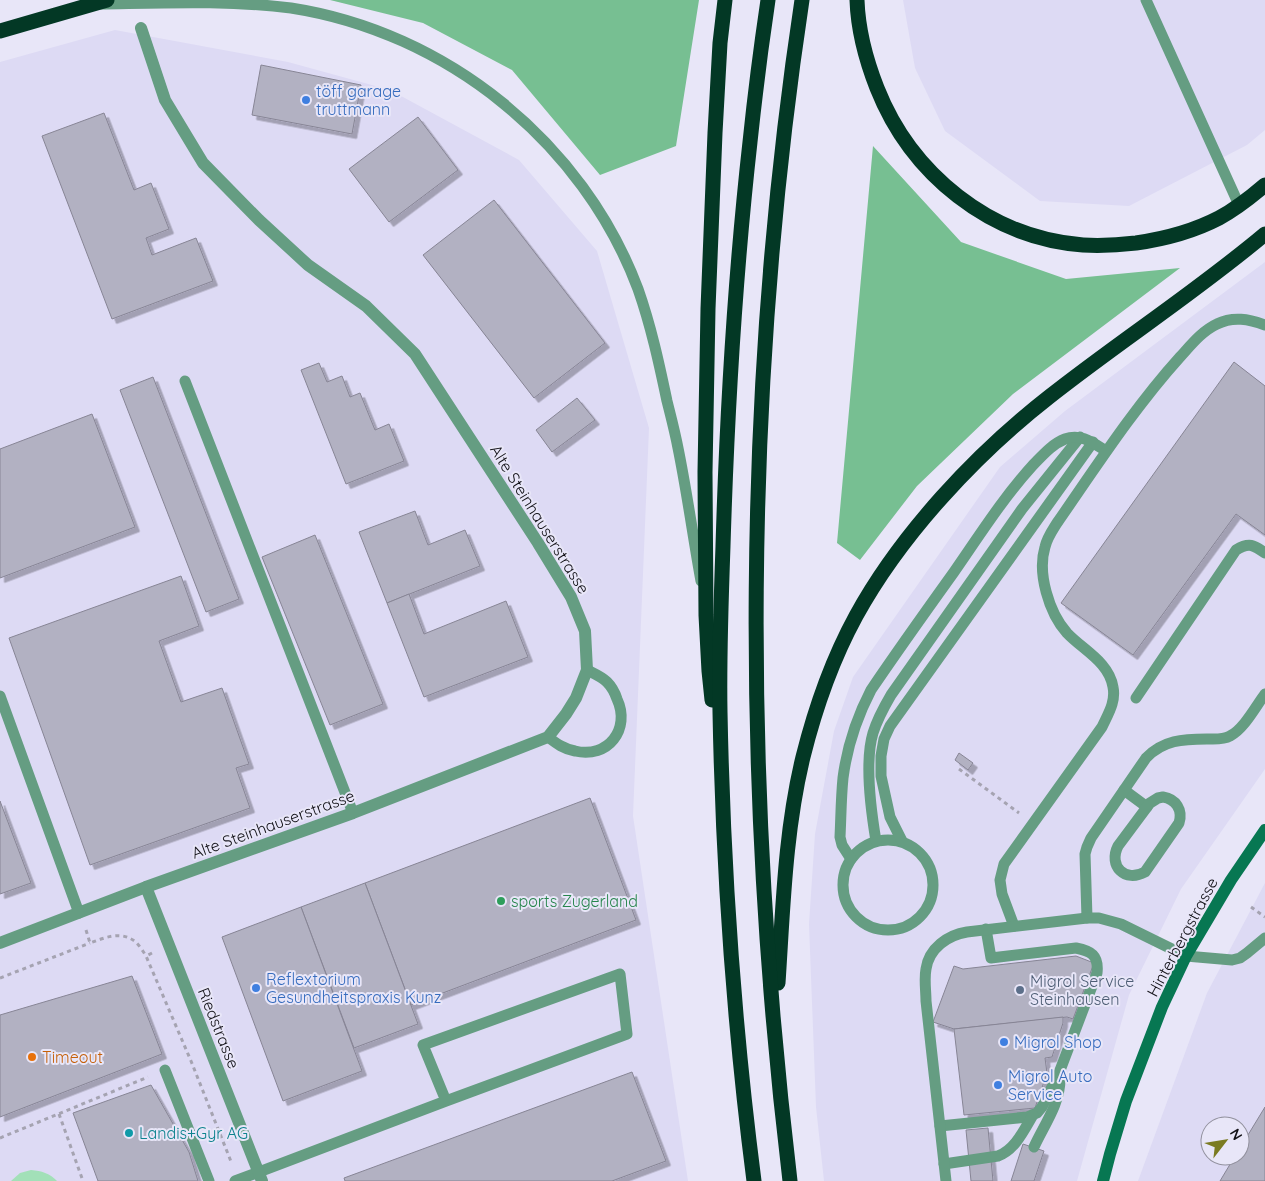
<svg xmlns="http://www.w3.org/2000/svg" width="1265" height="1181" viewBox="0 0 1265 1181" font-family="Quicksand,sans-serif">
<defs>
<filter id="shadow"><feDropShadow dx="4.5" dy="4.5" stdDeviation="0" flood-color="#0004"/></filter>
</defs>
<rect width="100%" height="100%" fill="#e8e6f8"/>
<g fill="#dddaf4" fill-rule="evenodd">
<path d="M903,0H1265V130L1247,145L1129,206L1040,201L945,131L915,68Z"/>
<path d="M115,30L288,62L390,90L519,160L597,251L649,428L633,816L688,1181H0V62Z"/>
<path d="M1265,262V769L1181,889L1129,995L1077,1181H824L816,1107L809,924L815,834L834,731L853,677L1000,467L1065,411Z"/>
<path d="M1265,883V1181H1138L1207,993ZM1210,1126H1240V1156H1210Z"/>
</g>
<path fill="#a2e0b8" d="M31,1170C42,1171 49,1173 57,1181H11L20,1173Z"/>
<g fill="#77bf92">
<path d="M330,0H699L676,146L600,175L512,70L423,23Z"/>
<path d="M873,146L961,242L1066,279L1180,268L1013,394L917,486L860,560L837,543Z"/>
</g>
<g fill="#b2b1c2" stroke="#878595" filter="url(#shadow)">
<path d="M261,65L361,85L352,134L252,115Z"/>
<path d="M104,113L134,190L151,183L169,229L146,238L152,255L196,238L213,281L112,319L42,136Z"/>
<path d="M418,117L458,170L389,222L349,169Z"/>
<path d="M494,200L605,343L534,398L423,255Z"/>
<path d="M1234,362L1265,386V535L1236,514L1133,655L1061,603Z"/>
<path d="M319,363L327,382L342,376L350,397L360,393L375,430L389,424L404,461L346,484L301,370Z"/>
<path d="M153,377L239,599L206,612L120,390Z"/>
<path d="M577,398L595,420L552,452L536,430Z"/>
<path d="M92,414L135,527L0,578V449Z"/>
<path d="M415,511L428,545L465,530L480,566L387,603L359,532Z"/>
<path d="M315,535L383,704L330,725L262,557Z"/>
<path d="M181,576L199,626L159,641L181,702L222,688L249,764L236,768L250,808L90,865L9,638Z"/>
<path d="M409,594L424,634L506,601L528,657L424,697L387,603Z"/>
<path d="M959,753L973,763L968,770L955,760Z"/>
<path d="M590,798L636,920L411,1005L365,883Z"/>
<path d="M0,801L31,883L0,894Z"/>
<path d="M365,883L418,1024L354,1048L301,907Z"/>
<path d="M301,907L362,1071L283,1101L222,937Z"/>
<path d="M1076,956L1094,963L1073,1019L1067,1017L954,1029L933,1022L954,966L963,969Z"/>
<path d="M132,976L162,1054L0,1117V1015Z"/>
<path d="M1063,1017V1023L1052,1057L1045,1058L1047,1073L1035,1108L964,1115L954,1029Z"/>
<path d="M632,1072L666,1161L612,1181H345L344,1178Z"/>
<path d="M151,1085L189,1152L198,1181H98L73,1113Z"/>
<path d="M1265,1107V1181H1220L1235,1156H1240V1148Z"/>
<path d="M988,1128L993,1181H971L966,1130Z"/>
<path d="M1023,1144L1044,1151L1034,1181H1011Z"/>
</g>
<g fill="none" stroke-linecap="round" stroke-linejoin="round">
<g stroke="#a5a3b1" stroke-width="3" stroke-dasharray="4 4" stroke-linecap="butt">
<path d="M959,769L1019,813"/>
<path d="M1251,907L1265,917"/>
<path d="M86,930L90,943C104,938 119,931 133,940C138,943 143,951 146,956"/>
<path d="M152,953L146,956L191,1061L232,1164"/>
<path d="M0,978L90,943"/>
<path d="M59,1114L83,1181"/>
<path d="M0,1138L148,1077"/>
</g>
<g stroke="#659d82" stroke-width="11">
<path d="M1146,0L1239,205"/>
<path d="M99,4C163,3 228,0 291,8C446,32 583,142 638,289C651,326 659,363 667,401C671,417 675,432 678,448C687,492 693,537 701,581"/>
<path d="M185,381L353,813"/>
<path d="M0,696L79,913"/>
<path d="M1136,698L1236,550C1249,542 1254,545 1265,553"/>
<path d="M548,737C557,744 564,749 575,751C608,759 631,729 617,699C615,693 612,687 607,682C602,677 593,673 587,670"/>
<path d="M1124,790L1147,807"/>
<path d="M1163,797C1176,799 1183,810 1179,823L1145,872C1125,883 1108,866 1118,846L1150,803L1158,798Z"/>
<circle cx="888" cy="885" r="45"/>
<path d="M876,841C871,811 864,763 873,733C877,720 884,707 891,695L1022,509L1080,437"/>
<path d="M902,841L890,817L881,776V756L884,739L890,726L1093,442"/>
<path d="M851,859L842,845L840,837C841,817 841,798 843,778C847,747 857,717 871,690C898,650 926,611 954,572C979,536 1003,498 1033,465C1042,456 1052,444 1065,439C1081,433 1093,443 1106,451"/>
<path d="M1087,918L1085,854L1087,847L1091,838L1146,758C1163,740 1183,739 1207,739C1215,739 1223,740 1230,736C1244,729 1256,706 1265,694"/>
<path d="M1014,926L1002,894L1000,880L1004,864L1102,727C1108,714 1116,702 1113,687C1109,662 1083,650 1067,633C1049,613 1037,573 1045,547C1047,538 1052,531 1057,523C1096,467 1134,408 1180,357C1191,345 1202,331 1217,324C1233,316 1249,319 1265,325"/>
<path d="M165,1070L209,1181"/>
<path d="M940,1126L1027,1117L1037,1113L1042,1107L1059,1073L1097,973C1099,955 1091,951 1076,948L991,958L986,929"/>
<path d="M1034,1147C1044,1125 1060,1104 1060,1079"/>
<path d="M944,1164L998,1156C1015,1150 1024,1130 1033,1115"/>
<path d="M235,1181L446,1101L627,1034L620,974L423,1045L446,1101"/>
<path d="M946,1181L926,1001C926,991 924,979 926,969C929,948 948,935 967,932L1087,918H1099L1121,924L1186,956L1232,960L1240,958L1247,953L1265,938"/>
</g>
<g stroke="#659d82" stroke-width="12">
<path d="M146,887L262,1181"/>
<path d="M0,943L146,887L353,813L548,737L566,714L576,698L587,670L585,631L571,597L538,543L415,354L366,306L308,265L259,220L203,163L165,100L141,28"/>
</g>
<path stroke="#077752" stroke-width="12" d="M1103,1181L1110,1154L1126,1101L1162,1007L1186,956L1231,880L1265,830"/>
<g stroke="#033825" stroke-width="15">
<path d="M857,0C858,30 866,60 877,88C911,174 990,238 1083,245C1101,246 1119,245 1136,243C1164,239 1194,231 1219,218C1236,209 1251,197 1265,185"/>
<path d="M0,31L107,0"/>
<path d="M712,700L709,671L706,615L705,472L708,309L715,133L720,43L725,0"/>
<path d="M778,983C783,908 785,831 803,757C815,709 832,660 856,616C901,534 976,454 1049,397C1120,341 1196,292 1265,234"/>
<path d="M754,1181C734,1026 723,869 720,712C719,657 721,601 723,546C727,411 735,276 750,142C755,94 761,47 768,0"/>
<path d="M790,1181C743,790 743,390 802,0"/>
</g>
</g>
<g fill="#3f7fe0" stroke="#e8e6f8" stroke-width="2">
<circle cx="306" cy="100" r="5"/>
<circle cx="256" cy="988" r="5"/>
<circle cx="1004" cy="1042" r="5"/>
<circle cx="998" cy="1085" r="5"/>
</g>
<circle fill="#2e9e5b" stroke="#e8e6f8" stroke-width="2" cx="501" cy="901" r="5"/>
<circle fill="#5c6f8a" stroke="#e8e6f8" stroke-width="2" cx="1020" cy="990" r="5"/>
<circle fill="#e8710a" stroke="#e8e6f8" stroke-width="2" cx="32" cy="1057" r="5"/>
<circle fill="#0f9aa8" stroke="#e8e6f8" stroke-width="2" cx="129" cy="1133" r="5"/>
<g text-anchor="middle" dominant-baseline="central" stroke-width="4" stroke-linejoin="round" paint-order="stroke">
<g font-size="16" fill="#366cbe" stroke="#e8e6f8" text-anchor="start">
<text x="316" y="91">töff garage<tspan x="316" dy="18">truttmann</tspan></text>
<text x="266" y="979">Reflextorium<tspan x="266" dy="18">Gesundheitspraxis Kunz</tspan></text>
<text x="1014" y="1042">Migrol Shop</text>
<text x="1008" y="1076">Migrol Auto<tspan x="1008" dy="18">Service</tspan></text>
</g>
<g font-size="16" fill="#121117" stroke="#e8e6f8">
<text transform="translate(540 519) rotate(58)">Alte Steinhauserstrasse</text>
<text transform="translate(273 824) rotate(-20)">Alte Steinhauserstrasse</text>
<text transform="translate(1182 937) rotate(-62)">Hinterbergstrasse</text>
<text transform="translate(219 1028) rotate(68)">Riedstrasse</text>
</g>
<g font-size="16" fill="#27864d" stroke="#e8e6f8" text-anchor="start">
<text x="511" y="901">sports Zugerland</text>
</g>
<g font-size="16" fill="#4e5e75" stroke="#e8e6f8" text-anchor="start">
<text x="1030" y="981">Migrol Service<tspan x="1030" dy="18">Steinhausen</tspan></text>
</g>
<g font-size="16" fill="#c56008" stroke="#e8e6f8" text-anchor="start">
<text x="42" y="1057">Timeout</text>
</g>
<g font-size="16" fill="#0d838f" stroke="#e8e6f8" text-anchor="start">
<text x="139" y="1133">Landis+Gyr AG</text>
</g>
</g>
<g transform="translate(1225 1141) rotate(59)"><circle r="24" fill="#e8e6f8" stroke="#92919e"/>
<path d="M0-4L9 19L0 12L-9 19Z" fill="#7b7b22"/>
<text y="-8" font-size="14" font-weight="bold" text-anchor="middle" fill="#121117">N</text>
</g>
</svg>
